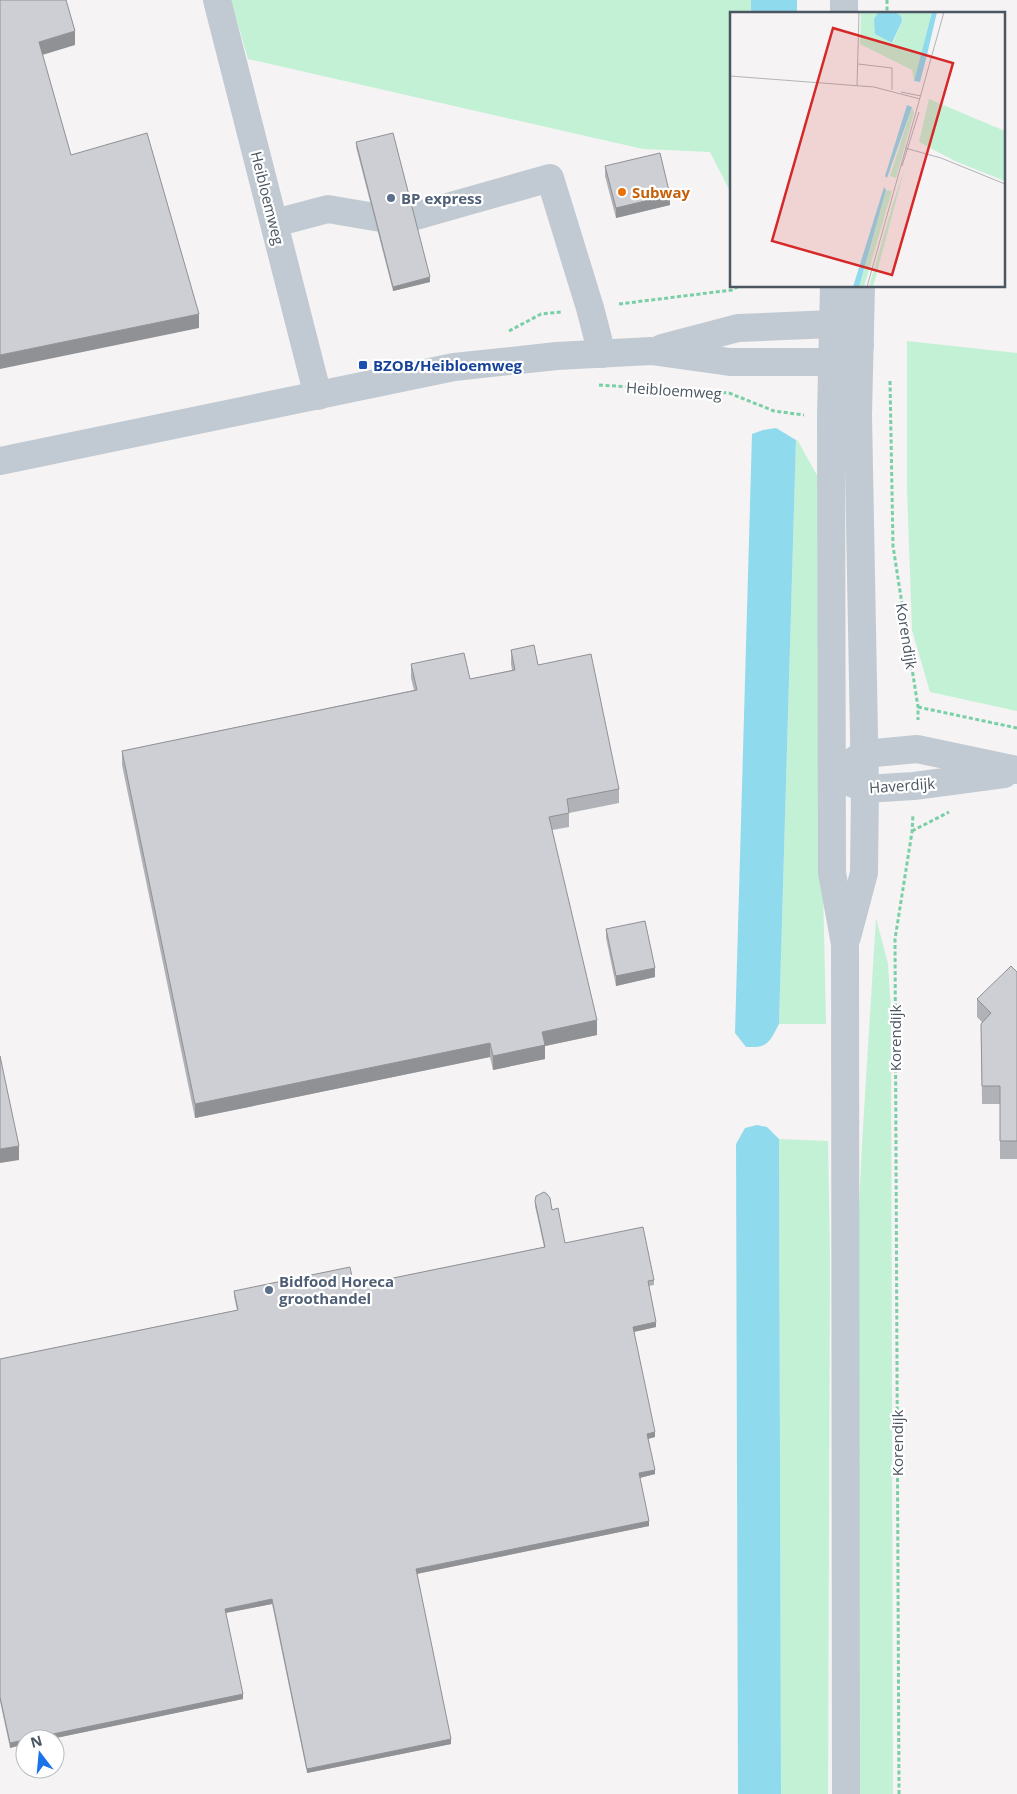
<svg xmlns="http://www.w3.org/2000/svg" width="1017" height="1794" viewBox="0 0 1017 1794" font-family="'Open Sans',sans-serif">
<rect width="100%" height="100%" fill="#f5f3f3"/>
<g fill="#c3f1d5">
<path d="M231,0H751V14H731V193L710,152L643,149L248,59Z"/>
<path d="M907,341L1017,353V711L930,692L912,630L907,488Z"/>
<path d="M796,440L798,441L819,479V699L826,1024H779Z"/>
<path d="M876,918L888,964L891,1011L893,1794H859L858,1228L862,1144Z"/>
<path d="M779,1139L828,1141L830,1260L828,1794H781Z"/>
</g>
<g fill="#90daee">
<rect x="751" y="0" width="46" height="14"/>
<path d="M776,428L796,440L779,1024C769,1043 768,1048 746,1047L735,1033L752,434L763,430Z"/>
<path d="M757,1125L767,1127L779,1139L781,1794H738L736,1144L745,1128Z"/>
</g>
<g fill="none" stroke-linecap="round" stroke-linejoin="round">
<g stroke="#7ad0a6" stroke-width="3" stroke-dasharray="4 2.5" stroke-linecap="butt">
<path d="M887,0V14"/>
<path d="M619,304L732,290L739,286"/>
<path d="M509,331L541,314L561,312"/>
<path d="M890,381L893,546L918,707V720"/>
<path d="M599,385L729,393L774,411L804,415"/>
<path d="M918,707L1017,728"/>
<path d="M912,831L949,812"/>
<path d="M899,1794L895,939L912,832L913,814"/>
</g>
<g stroke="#c1cad2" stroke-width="28">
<path d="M217,0L318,396"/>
<path d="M844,0V14"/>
<path d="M275,223L328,209L398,221L550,178L590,308L602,354"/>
<path d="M834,286L831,415L832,873L845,944L846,1794"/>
<path d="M662,348L738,328L832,324L845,334"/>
<path d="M0,461L454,367L557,356L651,351L730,362H832L860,345"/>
<path d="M849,764L864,754L917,749L1017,770"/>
<path d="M849,782L865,789L914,786L1004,774"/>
<path d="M847,937L864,873L865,789L858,415L861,286"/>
</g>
</g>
<g fill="#b0b2b7">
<path d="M356,142L430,282L393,291L356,147Z"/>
<path d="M605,166L670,205L616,218L605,176Z"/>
<path d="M511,650L538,665L619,789V803L569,813V827L552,830L597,1035L545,1046V1059L493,1070L490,1057L195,1118L122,765V751L414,690L411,678V664L470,679L512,670L511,664Z"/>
<path d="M606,929L655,977L616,986L606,938Z"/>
<path d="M1017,972V1159H1000V1104H982L981,1024L982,1022L977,1017V999Z"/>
<path d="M535,1201L552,1210L565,1243L654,1280V1285L649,1286L656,1327L634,1332L655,1437L648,1439L655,1474L640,1478L649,1526L417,1574L451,1744L307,1773L272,1604L226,1613L243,1699L51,1739H25V1744L10,1748L0,1701V1359L237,1310L234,1296V1291L354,1286L544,1247L535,1206Z"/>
</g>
<g fill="#909195">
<path d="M75,31V45L39,56V42Z"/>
<path d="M670,195V205L616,218V208Z"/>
<path d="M430,277V282L393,291V287Z"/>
<path d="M199,314V328L0,369V355Z"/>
<path d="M655,968V977L616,986V976Z"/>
<path d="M597,1020V1035L545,1046V1059L493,1070V1056L542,1032Z"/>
<path d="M490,1043V1057L195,1118V1104Z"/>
<path d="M19,1146V1160L0,1163V1149Z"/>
<path d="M656,1322V1327L633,1332V1327Z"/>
<path d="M655,1432V1437L647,1439V1434Z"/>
<path d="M655,1470V1474L639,1478V1473Z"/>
<path d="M649,1521V1526L416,1574V1569Z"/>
<path d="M272,1599V1604L225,1613V1609Z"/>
<path d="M243,1694V1699L51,1739H28Z"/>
<path d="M451,1739V1744L307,1773V1769Z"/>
<path d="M25,1740V1744L10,1748V1743Z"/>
</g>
<g fill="#cdcfd5" stroke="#909195">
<path d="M0,0H66L75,31L39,42L71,155L147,133L199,314L0,355Z"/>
<path d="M393,133L430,277L393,287L356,142Z"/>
<path d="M660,153L670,195L616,208L605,166Z"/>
<path d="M534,645L538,665L591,654L619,789L567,799L569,813L549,817L597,1020L542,1032L545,1045L493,1056L490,1043L195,1104L122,751L417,690L411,664L464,653L470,679L515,670L511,650Z"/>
<path d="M645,921L655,968L616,976L606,929Z"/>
<path d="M1011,966L1017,972V1141H1000V1086H982L981,1024L991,1013L977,999Z"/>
<path d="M0,1056L19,1146L0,1149Z"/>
<path d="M544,1192L547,1194L550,1198L552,1210L558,1208L565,1243L643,1227L654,1280L648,1281L656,1322L633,1327L655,1432L647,1434L655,1470L639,1473L649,1521L416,1569L451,1739L307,1769L272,1599L225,1609L243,1694L10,1743L0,1697V1359L238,1310L234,1291L350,1267L354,1286L545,1247L535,1201L536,1196Z"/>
</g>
<circle fill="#e8710a" stroke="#fff" stroke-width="2" cx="622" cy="192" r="5"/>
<g fill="#5c6f8a" stroke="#fff" stroke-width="2">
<circle cx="391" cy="198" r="5"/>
<circle cx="269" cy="1290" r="5"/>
</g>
<rect fill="#1a4fb4" stroke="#fff" stroke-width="2" x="358" y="360" width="10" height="10" rx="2.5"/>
<g text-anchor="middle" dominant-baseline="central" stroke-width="4.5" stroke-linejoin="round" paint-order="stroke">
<g font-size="15" font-weight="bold" fill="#c56008" stroke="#fff" text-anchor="start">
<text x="632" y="192">Subway</text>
</g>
<g font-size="15" fill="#4a5661" stroke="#fff">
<text transform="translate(268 198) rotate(76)">Heibloemweg</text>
<text transform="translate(674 390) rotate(4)">Heibloemweg</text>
<text transform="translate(907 636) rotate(81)">Korendijk</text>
<text transform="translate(902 785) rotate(-4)">Haverdijk</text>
<text transform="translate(895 1038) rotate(-90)">Korendijk</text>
<text transform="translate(897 1443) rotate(-90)">Korendijk</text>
</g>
<g font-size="15" font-weight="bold" fill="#4e5e75" stroke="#fff" text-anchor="start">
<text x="401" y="198">BP express</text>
<text x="279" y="1281">Bidfood Horeca<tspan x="279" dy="17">groothandel</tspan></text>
</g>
<g font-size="15" font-weight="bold" fill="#164399" stroke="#fff" text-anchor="start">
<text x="373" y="365">BZOB/Heibloemweg</text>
</g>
</g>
<g transform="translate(730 12)">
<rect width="275" height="275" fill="#f5f3f3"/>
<path d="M131,0H202L184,69L182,58L130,32ZM147,2L172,9L163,31L145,22ZM199,87L275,119V169L225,149L189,130ZM182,95L184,101L166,166L160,164ZM175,155L143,275H139L163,191ZM156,178L162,179L134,275H129Z" fill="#c3f1d5" fill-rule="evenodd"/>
<path d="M202,0H207L197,43L190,70L184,69ZM166,1L171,4L172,9L162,31L145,22L144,7L148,1ZM177,93L182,95L157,166L155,164ZM154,175L156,178L129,275H123Z" fill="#90daee"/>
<path fill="none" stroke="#b1b4b9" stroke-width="1" d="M128,52L162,56V78M0,64L144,75L190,87M127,74L129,0M171,80L191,84M175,136L211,146L275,172M172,154L189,100M137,275L214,0"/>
<path fill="#d62828" fill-opacity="0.15" stroke="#d62828" stroke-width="2.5" d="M103,16L223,51L162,263L42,229Z"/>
<rect width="275" height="275" fill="none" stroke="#4a5661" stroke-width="2.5"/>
</g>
<g transform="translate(40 1754) rotate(344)"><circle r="24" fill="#ffffff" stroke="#b7bbc0"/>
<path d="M0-4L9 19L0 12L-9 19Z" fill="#1a73e8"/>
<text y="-8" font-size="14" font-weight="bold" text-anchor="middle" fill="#4a5661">N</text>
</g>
</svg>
